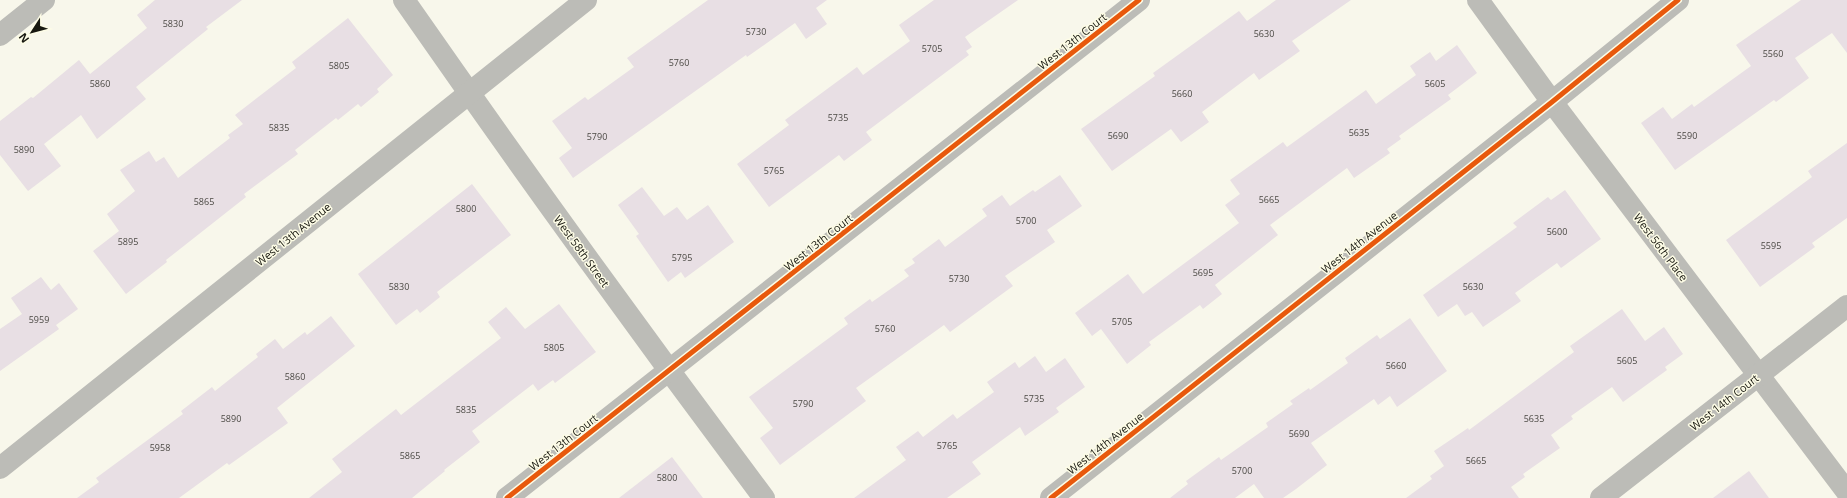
<svg xmlns="http://www.w3.org/2000/svg" width="1847" height="498" viewBox="0 0 1847 498" font-family="'Open Sans',sans-serif">
<rect width="100%" height="100%" fill="#f8f7eb"/>
<g fill="#e8dfe4">
<path d="M155,0H242L206,27L208,29L136,87L146,99L97,139L81,115L44,144L61,166L28,191L0,155V121L31,97L33,98L79,60L90,74L147,28L137,15Z"/>
<path d="M708,0H827L816,8L827,24L806,39L795,23L747,57L746,55L573,178L559,158L572,148L552,121L585,97L588,100L634,67L627,58Z"/>
<path d="M934,0H1018L965,37L972,47L966,51L969,55L866,132L872,140L844,161L839,155L769,207L737,164L789,125L785,120L857,67L863,75L910,41L899,25Z"/>
<path d="M1276,0H1351L1292,41L1300,51L1259,80L1254,73L1202,112L1209,122L1181,142L1171,129L1112,171L1081,129L1155,76L1153,73L1239,11L1247,21Z"/>
<path d="M1801,0H1847V53L1832,33L1795,58L1809,78L1776,102L1774,100L1675,170L1641,123L1663,107L1672,119L1692,104L1694,107L1751,66L1736,45Z"/>
<path d="M348,18L393,75L377,89L379,92L361,107L358,104L338,120L336,118L295,150L298,154L244,194L246,197L166,260L167,262L126,294L93,251L119,231L107,214L135,191L120,170L149,151L156,162L164,157L178,178L230,138L228,135L243,124L235,115L296,68L292,62Z"/>
<path d="M1457,45L1477,73L1448,95L1451,99L1399,136L1401,139L1387,149L1390,153L1354,178L1347,168L1270,225L1278,235L1215,285L1222,294L1203,309L1200,305L1149,342L1151,345L1127,364L1101,329L1092,336L1075,313L1128,274L1143,294L1239,223L1225,205L1240,194L1230,180L1283,142L1287,147L1366,90L1376,104L1416,75L1410,66L1430,52L1436,61Z"/>
<path d="M1847,143V218L1812,243L1815,247L1760,287L1726,240L1812,177L1808,171Z"/>
<path d="M1060,175L1082,206L1047,230L1055,242L1005,276L1013,286L950,332L944,325L856,388L866,401L780,465L760,438L773,428L749,397L848,324L844,318L870,299L872,302L909,276L904,270L915,263L912,259L939,239L945,247L987,216L982,209L1002,195L1010,206L1033,190L1035,192Z"/>
<path d="M472,184L511,235L437,292L440,297L420,313L417,309L396,325L358,274Z"/>
<path d="M642,187L664,216L677,207L687,220L708,205L734,242L685,278L681,272L668,282L636,236L639,234L618,205Z"/>
<path d="M1565,190L1601,239L1561,268L1557,263L1515,293L1521,301L1483,327L1472,312L1465,316L1457,304L1438,317L1423,295L1517,227L1513,223L1548,197L1551,200Z"/>
<path d="M41,277L51,290L59,283L78,309L56,325L59,329L0,371V329L22,314L11,298Z"/>
<path d="M559,304L596,352L555,383L553,380L538,391L533,384L472,431L480,442L444,470L445,471L412,498H309L342,472L332,459L396,409L401,415L501,338L488,322L506,307L525,329Z"/>
<path d="M1622,309L1645,341L1664,327L1683,354L1665,367L1667,370L1623,402L1612,387L1571,416L1573,419L1551,435L1560,448L1523,474L1525,477L1511,487L1519,498H1406L1432,479L1430,476L1444,466L1434,451L1468,428L1469,430L1574,352L1570,346Z"/>
<path d="M331,316L355,346L277,408L288,423L229,465L227,463L179,498H77L99,482L96,478L183,414L181,411L212,387L215,391L258,357L256,354L275,339L283,349L305,332L307,335Z"/>
<path d="M1410,318L1447,371L1397,407L1390,396L1378,405L1374,399L1311,443L1327,465L1296,489L1283,498H1264L1254,484L1235,498H1170L1188,484L1186,481L1219,457L1221,460L1268,427L1266,423L1293,404L1290,401L1309,388L1310,390L1348,363L1345,358L1377,335L1380,339Z"/>
<path d="M1035,356L1046,372L1065,358L1085,387L1056,408L1059,412L1025,436L1020,427L972,462L981,474L947,498H854L906,460L896,447L918,431L923,437L953,414L957,419L994,392L987,382L1015,362L1019,368Z"/>
<path d="M672,457L703,498H619Z"/>
<path d="M1749,471L1769,498H1713Z"/>
</g>
<g fill="none" stroke-linecap="round" stroke-linejoin="round">
<g stroke="#bcbcb7" stroke-width="22">
<path d="M404,0C521,168 641,334 764,498"/>
<path d="M1478,0L1552,102L1847,492"/>
<path d="M0,35L44,0"/>
<path d="M0,468L586,0"/>
<path d="M507,498L1139,0"/>
<path d="M1051,498L1552,102L1678,0"/>
<path d="M1601,498L1847,306"/>
</g>
<defs>
<g id="cycleway">
<path d="M507,498L1139,0"/>
<path d="M1051,498L1552,102L1678,0"/>
</g>
</defs>
<use href="#cycleway" stroke="#fdfce6" stroke-width="8"/>
<use href="#cycleway" stroke="#e8590c" stroke-width="5"/>
</g>
<g text-anchor="middle" dominant-baseline="central" stroke-width="3" stroke-linejoin="round" paint-order="stroke">
<g font-size="9" fill="#4b4944">
<text x="173" y="23">5830</text>
<text x="756" y="31">5730</text>
<text x="1264" y="33">5630</text>
<text x="932" y="48">5705</text>
<text x="1773" y="53">5560</text>
<text x="679" y="62">5760</text>
<text x="339" y="65">5805</text>
<text x="100" y="83">5860</text>
<text x="1435" y="83">5605</text>
<text x="1182" y="93">5660</text>
<text x="838" y="117">5735</text>
<text x="279" y="127">5835</text>
<text x="1359" y="132">5635</text>
<text x="1118" y="135">5690</text>
<text x="1687" y="135">5590</text>
<text x="597" y="136">5790</text>
<text x="24" y="149">5890</text>
<text x="774" y="170">5765</text>
<text x="1269" y="199">5665</text>
<text x="204" y="201">5865</text>
<text x="466" y="208">5800</text>
<text x="1026" y="220">5700</text>
<text x="1557" y="231">5600</text>
<text x="128" y="241">5895</text>
<text x="1771" y="245">5595</text>
<text x="682" y="257">5795</text>
<text x="1203" y="272">5695</text>
<text x="959" y="278">5730</text>
<text x="399" y="286">5830</text>
<text x="1473" y="286">5630</text>
<text x="39" y="319">5959</text>
<text x="1122" y="321">5705</text>
<text x="885" y="328">5760</text>
<text x="554" y="347">5805</text>
<text x="1627" y="360">5605</text>
<text x="1396" y="365">5660</text>
<text x="295" y="376">5860</text>
<text x="1034" y="398">5735</text>
<text x="803" y="403">5790</text>
<text x="466" y="409">5835</text>
<text x="231" y="418">5890</text>
<text x="1534" y="418">5635</text>
<text x="1299" y="433">5690</text>
<text x="947" y="445">5765</text>
<text x="160" y="447">5958</text>
<text x="410" y="455">5865</text>
<text x="1476" y="460">5665</text>
<text x="1242" y="470">5700</text>
<text x="667" y="477">5800</text>
</g>
<g font-size="11" fill="#17170f" stroke="#fdfce6">
<text transform="translate(1072 41) rotate(-38)">West 13th Court</text>
<text transform="translate(293 234) rotate(-39)">West 13th Avenue</text>
<text transform="translate(818 242) rotate(-38)">West 13th Court</text>
<text transform="translate(1359 242) rotate(-38)">West 14th Avenue</text>
<text transform="translate(1661 247) rotate(53)">West 56th Place</text>
<text transform="translate(582 251) rotate(54)">West 58th Street</text>
<text transform="translate(1724 402) rotate(-38)">West 14th Court</text>
<text transform="translate(563 442) rotate(-38)">West 13th Court</text>
<text transform="translate(1105 443) rotate(-38)">West 14th Avenue</text>
</g>
</g>
<g transform="translate(32 32) rotate(234)" stroke="#fdfce6" stroke-width="3" paint-order="stroke">
<path d="M0-3L7 15L0 10L-7 15Z" fill="#17170f"/>
<text y="-6" font-size="11" font-weight="bold" text-anchor="middle" fill="#17170f">N</text>
</g>
</svg>
